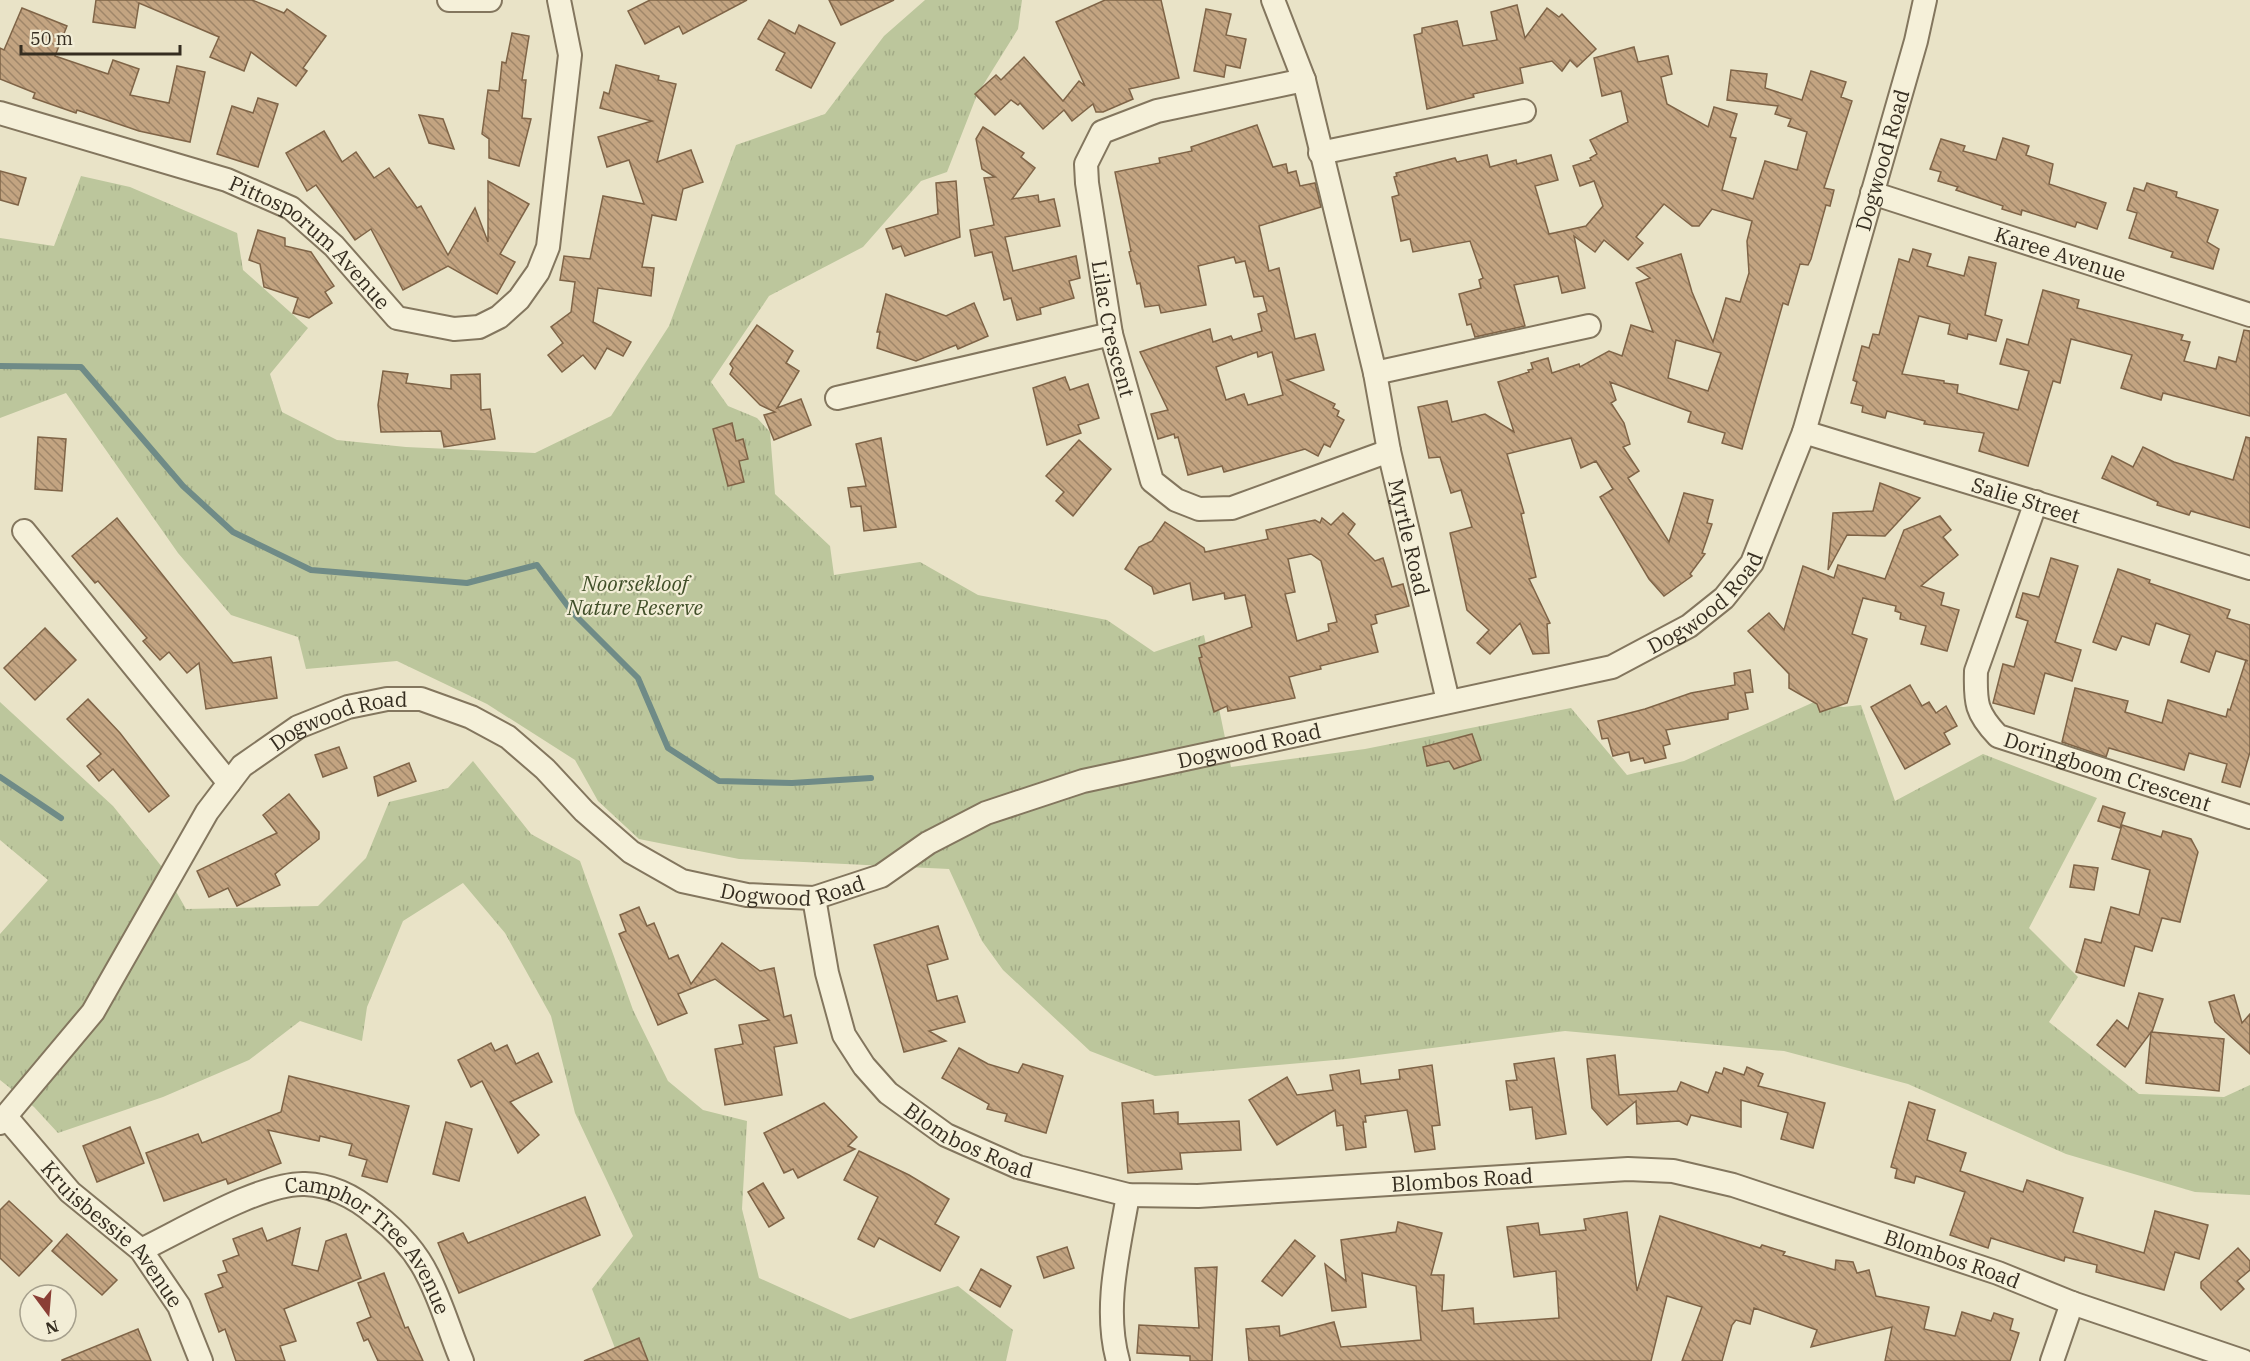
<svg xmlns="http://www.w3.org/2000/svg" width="2250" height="1361" viewBox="0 0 2250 1361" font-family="'IBM Plex Serif',serif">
<defs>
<pattern id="park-tufts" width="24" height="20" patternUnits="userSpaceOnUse" patternTransform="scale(1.5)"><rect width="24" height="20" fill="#bcc69c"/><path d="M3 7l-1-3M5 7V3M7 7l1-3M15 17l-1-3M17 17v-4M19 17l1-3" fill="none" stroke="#a2aa86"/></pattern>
<pattern id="building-back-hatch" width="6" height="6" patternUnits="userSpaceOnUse" patternTransform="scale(1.5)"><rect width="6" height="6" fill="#c3a481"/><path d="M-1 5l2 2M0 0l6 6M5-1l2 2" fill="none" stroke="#9f8669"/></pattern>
</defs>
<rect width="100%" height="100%" fill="#e9e3c7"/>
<g fill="url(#park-tufts)">
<path d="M925,0H1022L1018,29L977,95L947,172L921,181L863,247L769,296L711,382L728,406L757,418L770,432L775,494L830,546L834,575L920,562L978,595L1107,620L1154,652L1204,635L1231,767L1365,749L1571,708L1627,775L1684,761L1814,702L1843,707L1861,705L1895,801L1983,754L2097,798L2029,928L2078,977L2049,1022L2139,1094L2224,1097L2250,1085V1195L2195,1192L2066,1154L1908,1084L1784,1051L1565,1031L1346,1059L1155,1076L1090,1051L1003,970L982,941L949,869L739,859L639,839L598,801L575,760L487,704L397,661L306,669L298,637L231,615L178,553L66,393L0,418V238L54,246L81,176L130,187L237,233L243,270L308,328L270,374L282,412L337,440L406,447L535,453L611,416L669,326L736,145L825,114L884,36Z"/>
<path d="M0,702L113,806L162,867L186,909L318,906L366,858L389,802L448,788L473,761L531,834L580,861L633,1010L668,1081L703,1110L747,1121L742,1209L759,1278L850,1319L958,1286L1013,1330L1006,1361H620L592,1289L633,1236L575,1113L551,1016L505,933L463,883L403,921L367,1007L362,1041L300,1021L249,1060L163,1097L58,1133L34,1107L0,1080V934L48,880L0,840Z"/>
</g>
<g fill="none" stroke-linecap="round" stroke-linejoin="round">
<g stroke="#6f8b87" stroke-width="6">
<path d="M0,366L81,367L183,486L233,532L311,570L467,583L537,565L573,613L638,678L668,748L719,781L792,783L871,778"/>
<path d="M0,777L61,818"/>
</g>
</g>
<g fill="url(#building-back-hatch)" stroke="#7f6447" stroke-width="1.5" fill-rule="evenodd">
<path d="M96,0H252L284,13L287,9L326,36L303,68L307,71L296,86L251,52L244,71L210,57L219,37L139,3L135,28L93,22Z"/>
<path d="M650,0H747L683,34L679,26L645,44L628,11Z"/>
<path d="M829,0H894L841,25Z"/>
<path d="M1105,0H1161L1179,78L1129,89L1133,99L1103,112H1096L1093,104L1072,121L1064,110L1043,129L1020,103L1018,105L1011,100L995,115L975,94L996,75L1001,80L1024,57L1063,101L1079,81L1085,86L1056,22Z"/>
<path d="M1517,5L1525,38L1547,8L1559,17L1562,14L1596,49L1577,67L1570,60L1562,71L1552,61L1520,68L1523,83L1473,94L1474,97L1427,109L1414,35L1422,33V28L1457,21L1463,46L1497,40L1491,12Z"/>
<path d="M22,8L67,26L55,56L108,74L113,60L139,69L130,95L169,103L177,66L205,72L190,142L139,131L77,110L76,113L33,98L35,93L0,79V48L4,50Z"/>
<path d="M1206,9L1231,14L1226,35L1246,39L1240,68L1226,65L1224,77L1194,71Z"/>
<path d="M769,20L795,34L799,25L835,43L811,88L776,70L785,53L758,39Z"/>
<path d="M512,33L529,36L522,80H526L522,118L531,119L519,166L489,158V139L482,134L488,90L499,91L502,62L506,63Z"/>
<path d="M1634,47L1638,62L1668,56L1672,74L1661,77L1667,104L1708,127L1714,107L1737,114L1730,137L1736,138L1722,190L1753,199L1765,161L1797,170L1807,132L1788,126L1791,119L1775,114L1778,106L1727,100L1731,70L1767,74L1765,88L1802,100L1811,71L1846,82L1841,97L1852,101L1824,188L1834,190L1830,206L1826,205L1811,259L1808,265L1800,264L1788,305L1783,303L1742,449L1722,443L1725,433L1688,422L1691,412L1610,382L1616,400L1611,403L1624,423L1630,444L1623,447L1639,471L1628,478L1669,542L1684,493L1713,500L1707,523L1712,524L1702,553L1705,554L1690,574L1692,576L1664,596L1649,579L1600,497L1613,489L1596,461L1581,468L1571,438L1507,454L1524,513L1521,514L1536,577L1529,579L1550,623L1547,624L1549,653L1533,654L1520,623L1490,654L1477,643L1489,630L1467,610L1450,533L1472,527L1461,490L1451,493L1440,457L1429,458L1418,407L1447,401L1452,422L1485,414L1514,432L1498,382L1529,372L1528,370L1533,369L1531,363L1548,358L1552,373L1579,364L1580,367L1609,351L1622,356L1631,325L1653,332L1636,283L1650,278L1637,268L1681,254L1692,292L1713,342L1726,298L1740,302L1749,273L1747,241L1752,221L1712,209L1699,226H1692L1664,204L1636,237L1643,243L1628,260L1604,240L1595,252L1574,236L1585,288L1562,293L1558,276L1514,285L1525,326L1475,337L1471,324L1467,325L1459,294L1481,288L1479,280L1483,278L1470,241L1413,252L1410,239L1401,241L1392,197L1399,195L1394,177L1397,176L1396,173L1455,158L1457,162L1487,155L1490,167L1516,160L1517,164L1551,155L1558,180L1535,186L1549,234L1586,226L1603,206L1594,181L1580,186L1573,166L1591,160L1590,158L1597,154L1590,140L1628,122L1621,91L1602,96L1594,58ZM1676,340L1721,353L1708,391L1668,378Z"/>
<path d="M616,65L659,76L658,80L676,84L657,162L691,150L703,182L683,189L676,220L652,215L642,267L654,268L651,296L598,288L593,322L631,342L623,356L607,348L595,369L583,355L562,372L548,355L563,343L551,327L571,312L575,282L560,280L564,256L590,259L603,196L644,204L629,160L607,167L598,137L652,121L600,108L604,92L609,94Z"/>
<path d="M258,98L278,104L258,167L217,154L232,106L253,113Z"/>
<path d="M419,115L443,119L454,149L429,143Z"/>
<path d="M1257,125L1273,167L1286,164L1288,173L1296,171L1300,186L1315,183L1321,207L1259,226L1269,271L1279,268L1295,339L1315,334L1324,370L1287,380L1335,404L1333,408L1339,411L1337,416L1344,420L1330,447L1324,444L1318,456L1305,449L1224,472L1222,466L1188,475L1178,437L1175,438L1174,434L1158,439L1151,414L1168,410L1140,352L1210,329L1213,342L1231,336L1233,340L1262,331L1258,314L1267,311L1263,296L1254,297L1245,261L1236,263L1234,257L1198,266L1206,305L1161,313L1159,305L1145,307L1140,283L1137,284L1129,252L1131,251L1115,172L1160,163L1159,158L1192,151L1191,147ZM1257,352L1258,357L1272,352L1283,395L1248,405L1244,394L1226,400L1216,367Z"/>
<path d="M983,127L1024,153L1021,157L1035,168L1012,199L1038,195L1039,202L1054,199L1060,226L1005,237L1013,271L1076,256L1080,278L1069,281L1074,298L1040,308L1041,314L1017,320L1011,298L1004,300L992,252L975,256L970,230L994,225L984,178L995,177L982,169L976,139Z"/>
<path d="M324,131L342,162L356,152L374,178L389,168L417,208L421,206L448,255L475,208L488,242V181L529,204L500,254L515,262L497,294L448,266L403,290L371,229L355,240L316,185L307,191L286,153Z"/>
<path d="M2003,138L2029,146L2026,155L2053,164L2049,184L2106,203L2097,229L2077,222L2075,227L2022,210L2021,215L2002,209L2003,206L1956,190L1958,187L1938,181L1941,172L1930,169L1941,139L1965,146L1963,151L1996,160Z"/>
<path d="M0,171L26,178L18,205L0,200Z"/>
<path d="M956,181L960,237L905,256L901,246L893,249L886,229L938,214L936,183Z"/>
<path d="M2147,183L2177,192L2176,197L2218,210L2207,242L2219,249L2213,269L2171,257L2173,252L2129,238L2137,213L2127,210L2134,188L2144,191Z"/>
<path d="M258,230L285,238V246L311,252L334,286L325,292L332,303L309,318L293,313L298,298L264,287L260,264L249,260Z"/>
<path d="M1913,249L1931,254L1927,266L1964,276L1969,257L1996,263L1985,315L2002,320L1996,341L1968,334L1967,339L1948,334L1950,324L1919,316L1902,374L1944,381V383L1958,385L1957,393L2018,410L2029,371L2000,364L2007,339L2028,345L2043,290L2079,300L2077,308L2183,335L2181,340L2190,342L2184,361L2216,369L2219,357L2236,362L2244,330L2250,331V416L2163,393L2161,400L2121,388L2132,355L2071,339L2060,383L2053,381L2028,466L1979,451L1984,433L1924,424L1925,421L1887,411L1885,418L1862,412L1863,406L1851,403L1857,382L1853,380L1862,346L1869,348L1873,334L1879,335L1899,259L1909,262Z"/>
<path d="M886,294L946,316L974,303L988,336L958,349L956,345L916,361L877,348L880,332H877Z"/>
<path d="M757,325L793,351L786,363L799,371L777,408L801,399L811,425L774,440L764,415L775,412L760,405L730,374L733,368L730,364Z"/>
<path d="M383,371L408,374L406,383L451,389V375L480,374L481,410L490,409L495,439L444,447L441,431L381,432L378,405Z"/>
<path d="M1065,377L1070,390L1088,384L1099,418L1078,425L1081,433L1047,445L1033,388Z"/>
<path d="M732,423L736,441L743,439L748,459L739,461L744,482L728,486L713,429Z"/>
<path d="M38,437L66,439L62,491L35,489Z"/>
<path d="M2246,437L2250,438V528L2191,511L2189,515L2157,505L2158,502L2102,478L2112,456L2133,467L2143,447L2174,462L2233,480Z"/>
<path d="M881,438L896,527L864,531L861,506L851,507L848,488L866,486L856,444Z"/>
<path d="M1079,440L1111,469L1073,516L1056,501L1064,492L1046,476Z"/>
<path d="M1880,483L1920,498L1885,536L1847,535L1828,570L1833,513L1873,511Z"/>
<path d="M1343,513L1355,524L1348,534L1375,561L1383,558L1392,587L1403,584L1409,606L1375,615L1377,623L1371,625L1378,652L1320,666L1321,669L1289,677L1295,698L1228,711L1227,706L1214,712L1199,658L1202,657L1199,646L1252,627L1245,595L1225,599L1224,593L1193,600L1190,583L1154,594L1152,587L1125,569L1139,547L1152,541L1165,522L1204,548L1205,552L1268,539L1266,530L1315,520L1320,523L1322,518L1331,525ZM1311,554L1321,561L1337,622L1328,624L1329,631L1297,641L1285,594L1295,592L1288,559Z"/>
<path d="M1940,516L1951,530L1943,537L1958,555L1921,586L1944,593L1941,605L1959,610L1947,651L1921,644L1926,626L1900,619L1901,613L1895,611L1896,606L1863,598L1852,634L1867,639L1847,703L1820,712L1817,704L1789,688V674L1748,631L1769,613L1784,630L1803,566L1834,578L1838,565L1885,579L1904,530Z"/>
<path d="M117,518L233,663L271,657L277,698L206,709L199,663L187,673L169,652L160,660L143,641L147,638L98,581L95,583L72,556Z"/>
<path d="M2051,558L2078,566L2055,642L2081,650L2072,681L2045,673L2034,714L1993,703L2003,664L2014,667L2028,621L2016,617L2023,593L2039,597Z"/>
<path d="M2118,569L2150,580L2149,583L2230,610L2227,618L2250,625V752L2240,787L2222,782L2227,764L2189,753L2184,770L2109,748L2106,757L2062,742L2075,688L2128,701L2125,712L2162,723L2168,700L2226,717L2228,709L2230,710L2246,660L2248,661L2216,651L2209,672L2181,662L2190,635L2156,623L2149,645L2122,636L2116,650L2093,642Z"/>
<path d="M45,628L76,660L35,700L4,668Z"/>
<path d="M1750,670L1753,692L1745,693L1748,709L1728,713V719L1666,730L1670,744L1663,746L1666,758L1645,763L1643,758L1631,761L1629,752L1613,756L1608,738L1602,739L1598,721L1645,709L1691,693L1735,685L1734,673Z"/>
<path d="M1910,685L1922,706L1929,702L1936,713L1946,706L1957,726L1944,733L1950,744L1905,769L1871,707Z"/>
<path d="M88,699L120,733L169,796L149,812L113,769L99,781L87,766L101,754L67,719Z"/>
<path d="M1472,734L1481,760L1454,769L1449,761L1427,766L1423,747Z"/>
<path d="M339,747L347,768L323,777L315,755Z"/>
<path d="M409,763L416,781L378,796L374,777Z"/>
<path d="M289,794L319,832V839L275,874L280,885L237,906L228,888L209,897L197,871L277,833L263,815Z"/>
<path d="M2103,806L2125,813L2120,828L2098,821Z"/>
<path d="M2122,825L2161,837L2163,831L2191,839L2198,852L2180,922L2162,918L2152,951L2135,946L2124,986L2076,972L2085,939L2101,943L2111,907L2139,915L2150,870L2112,859Z"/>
<path d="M2074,865L2098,868L2094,890L2070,887Z"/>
<path d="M639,907L647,926L654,923L669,959L678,955L691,984L722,943L760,971L774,968L784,1017L791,1015L797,1043L774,1047L782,1095L725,1105L715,1049L743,1044L739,1025L769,1020L715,979L678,994L687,1013L658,1025L619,934L626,931L620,915Z"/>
<path d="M938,926L948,959L927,965L937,1001L957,996L965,1022L929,1031L946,1041L904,1052L874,945Z"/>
<path d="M2139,993L2163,999L2152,1032L2224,1039L2219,1091L2146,1083L2151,1032L2125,1067L2097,1045L2117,1020L2128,1029Z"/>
<path d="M2234,995L2242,1023L2250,1014V1054L2215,1022L2209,1002Z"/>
<path d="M491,1043L495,1051L507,1045L516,1064L538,1053L552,1082L510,1102L539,1135L518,1153L482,1081L471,1087L458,1060Z"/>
<path d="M959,1048L988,1064L1018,1073L1023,1064L1063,1076L1046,1133L1005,1121L1007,1114L987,1109L989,1104L942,1078Z"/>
<path d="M1615,1055L1619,1095L1677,1091L1681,1082L1708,1093L1716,1072L1722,1074L1724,1068L1744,1075L1747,1067L1763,1074L1758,1086L1825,1103L1813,1148L1781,1139L1788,1113L1741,1100V1127L1691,1115L1687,1125L1679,1121L1637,1124L1636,1101L1607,1125L1592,1108L1587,1059Z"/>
<path d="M1554,1058L1566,1134L1536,1139L1532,1107L1510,1110L1506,1081L1517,1080L1514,1064Z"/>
<path d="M1432,1065L1440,1125L1432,1126L1435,1149L1415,1152L1407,1110L1365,1116L1366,1122H1363L1366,1147L1346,1150L1343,1125L1337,1126L1335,1110L1277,1145L1249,1100L1287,1077L1297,1095L1333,1090L1330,1075L1359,1070L1361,1084L1400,1079L1399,1070Z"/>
<path d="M289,1076L409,1106L387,1182L362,1176L367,1160L349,1155L352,1144L320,1136L319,1141L268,1130L281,1163L228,1184L226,1179L164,1201L146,1153L198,1134L202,1143L281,1112Z"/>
<path d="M1153,1100L1154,1114L1178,1112V1124L1239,1121L1241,1150L1180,1153L1182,1169L1128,1173L1122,1103Z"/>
<path d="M1909,1102L1935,1110L1927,1140L1966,1153L1960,1171L2023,1192L2027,1180L2083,1198L2073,1232L2144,1253L2155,1211L2208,1225L2199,1259L2175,1252L2164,1290L2096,1272L2097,1265L2065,1257L2064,1261L1991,1238L1988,1248L1950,1235L1965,1192L1916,1176L1914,1183L1895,1178L1897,1169L1891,1167Z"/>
<path d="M824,1103L857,1137L848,1146L855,1149L798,1178L793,1169L784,1173L764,1133Z"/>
<path d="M446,1122L472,1129L459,1181L433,1174Z"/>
<path d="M130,1127L144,1163L97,1182L83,1146Z"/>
<path d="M859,1151L909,1175L949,1199L935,1224L959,1237L940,1271L879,1238L874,1247L858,1239L878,1197L844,1180Z"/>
<path d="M763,1183L784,1218L769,1227L748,1192Z"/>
<path d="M585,1197L600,1235L459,1293L438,1243L463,1233L468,1243Z"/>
<path d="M9,1201L52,1241L19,1276L0,1258V1210Z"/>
<path d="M1627,1212L1637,1291L1660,1216L1760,1248L1762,1245L1785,1252L1783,1255L1835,1270L1836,1260L1853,1262L1857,1273L1869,1270L1876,1296L1929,1307L1924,1329L1955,1336L1962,1312L1991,1321L1994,1313L2013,1319L2010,1330L2019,1333L2010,1361H1885L1892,1327L1811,1347L1817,1330L1754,1308L1750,1324L1736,1320L1732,1325L1722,1361H1682L1702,1307L1667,1296L1651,1361H1249L1246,1329L1279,1326L1280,1336L1334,1322L1341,1347L1421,1340L1416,1286L1362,1273L1366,1307L1332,1311L1325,1264L1346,1281L1341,1240L1396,1232L1398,1222L1442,1233L1431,1275H1444L1442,1311L1473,1308L1474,1324L1559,1318L1556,1271L1514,1277L1507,1227L1538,1223L1540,1235L1586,1230L1584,1219Z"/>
<path d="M262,1228L267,1241L300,1228L292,1265L318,1271L326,1241L346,1234L361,1278L284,1309L296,1341L280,1346L285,1361H236L225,1329L219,1332L205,1294L223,1287L218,1275L227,1272L223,1261L239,1255L233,1239Z"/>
<path d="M67,1234L117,1280L102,1295L52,1251Z"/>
<path d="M1295,1240L1315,1256L1282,1296L1262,1281Z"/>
<path d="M1067,1247L1074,1268L1044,1278L1037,1257Z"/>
<path d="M2238,1248L2250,1261V1270L2237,1281L2244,1289L2221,1310L2201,1288V1282Z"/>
<path d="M1217,1267L1212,1361H1190V1356L1137,1353L1139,1325L1199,1328L1195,1268Z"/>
<path d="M981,1269L1011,1286L1000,1307L970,1290Z"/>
<path d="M384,1273L405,1328L408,1327L423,1361H378L368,1339L364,1341L357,1323L371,1317L358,1283Z"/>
<path d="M138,1329L151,1361H62V1360Z"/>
<path d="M639,1338L648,1361H584Z"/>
</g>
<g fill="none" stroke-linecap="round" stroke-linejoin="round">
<defs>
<g id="minor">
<path d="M449,0H490"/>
<path id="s1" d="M1273,0L1304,80L1375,373L1389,451L1448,701"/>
<path id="s2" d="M1304,80L1157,111L1102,132L1086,164L1087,183L1111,334L1152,481L1176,500L1199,509L1232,508L1389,451"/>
<path id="s3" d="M0,113L227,180L291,208L334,246L397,318L454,329L479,327L499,317L519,299L538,272L548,247L570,55L559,0"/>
<path d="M1320,153L1524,111"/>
<path id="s4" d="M1872,193L2250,315"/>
<path d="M1375,373L1589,326"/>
<path d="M837,398L1111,334"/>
<path id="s5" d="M1804,432L2250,568"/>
<path id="s6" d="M2036,502L1976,671C1975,703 1976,713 1998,736L2250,817"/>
<path d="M24,531L229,783"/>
<path id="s7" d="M814,898L827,973L844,1035L864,1066L888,1093L946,1135L1018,1167L1128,1195L1198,1196L1628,1169L1673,1171L1733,1185L1998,1273L2072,1303L2243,1361"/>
<path id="s8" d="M6,1117L70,1192L141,1250L179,1306L201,1361"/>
<path id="s9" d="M0,1123L93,1012L207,812L242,766L298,727L348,707L387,699H421L471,717L508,737L545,769L584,811L631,852L682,881L747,895L814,898L881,876L928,843L986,813L1083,781L1612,667L1689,626L1724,598L1752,563L1804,432L1916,41L1925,0"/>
<path id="s10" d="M141,1250C181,1231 262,1182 305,1184C332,1185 355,1197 375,1214C397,1231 416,1251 428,1276C442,1303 450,1333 462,1361"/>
<path d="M1118,1361C1103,1307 1119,1249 1128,1195"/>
<path d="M2052,1361L2072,1303"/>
</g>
</defs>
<use href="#minor" stroke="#83765e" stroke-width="26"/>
<use href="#minor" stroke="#f5f0d9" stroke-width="22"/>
</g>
<g text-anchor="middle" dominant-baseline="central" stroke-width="4.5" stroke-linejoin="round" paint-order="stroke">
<g font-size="21" fill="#352d20" stroke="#f2edd6">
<text stroke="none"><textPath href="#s9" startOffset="2522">Dogwood Road</textPath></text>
<text stroke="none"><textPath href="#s3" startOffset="342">Pittosporum Avenue</textPath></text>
<text stroke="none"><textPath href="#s4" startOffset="198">Karee Avenue</textPath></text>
<text stroke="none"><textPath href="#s2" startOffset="412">Lilac Crescent</textPath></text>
<text stroke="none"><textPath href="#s5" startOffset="232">Salie Street</textPath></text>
<text stroke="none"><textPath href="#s1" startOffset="555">Myrtle Road</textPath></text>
<text stroke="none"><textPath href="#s9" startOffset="2036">Dogwood Road</textPath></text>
<text stroke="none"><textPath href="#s9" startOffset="542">Dogwood Road</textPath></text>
<text stroke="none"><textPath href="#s9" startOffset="1550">Dogwood Road</textPath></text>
<text stroke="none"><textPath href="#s6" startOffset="366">Doringboom Crescent</textPath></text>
<text stroke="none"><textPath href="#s9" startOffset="1064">Dogwood Road</textPath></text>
<text stroke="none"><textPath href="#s7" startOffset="308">Blombos Road</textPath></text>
<text stroke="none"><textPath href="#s7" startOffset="812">Blombos Road</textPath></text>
<text stroke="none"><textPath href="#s8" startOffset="159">Kruisbessie Avenue</textPath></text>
<text stroke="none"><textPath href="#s10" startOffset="268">Camphor Tree Avenue</textPath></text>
<text stroke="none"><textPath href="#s7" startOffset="1316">Blombos Road</textPath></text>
</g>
<g font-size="21" font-style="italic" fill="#414f29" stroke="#f2edd6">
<text x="635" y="583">Noorsekloof<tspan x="635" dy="24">Nature Reserve</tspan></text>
</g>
</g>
<g transform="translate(48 1313) rotate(164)"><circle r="28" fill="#f2edd6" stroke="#a6a08d" stroke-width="1.5"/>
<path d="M0-4.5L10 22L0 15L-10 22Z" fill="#8b3e35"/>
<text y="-9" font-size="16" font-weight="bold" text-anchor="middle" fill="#352d20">N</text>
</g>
<path d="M21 45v9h159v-9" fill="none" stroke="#352d20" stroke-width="3"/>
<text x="30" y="45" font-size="18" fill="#352d20" stroke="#f2edd6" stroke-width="4.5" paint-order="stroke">50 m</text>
</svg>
